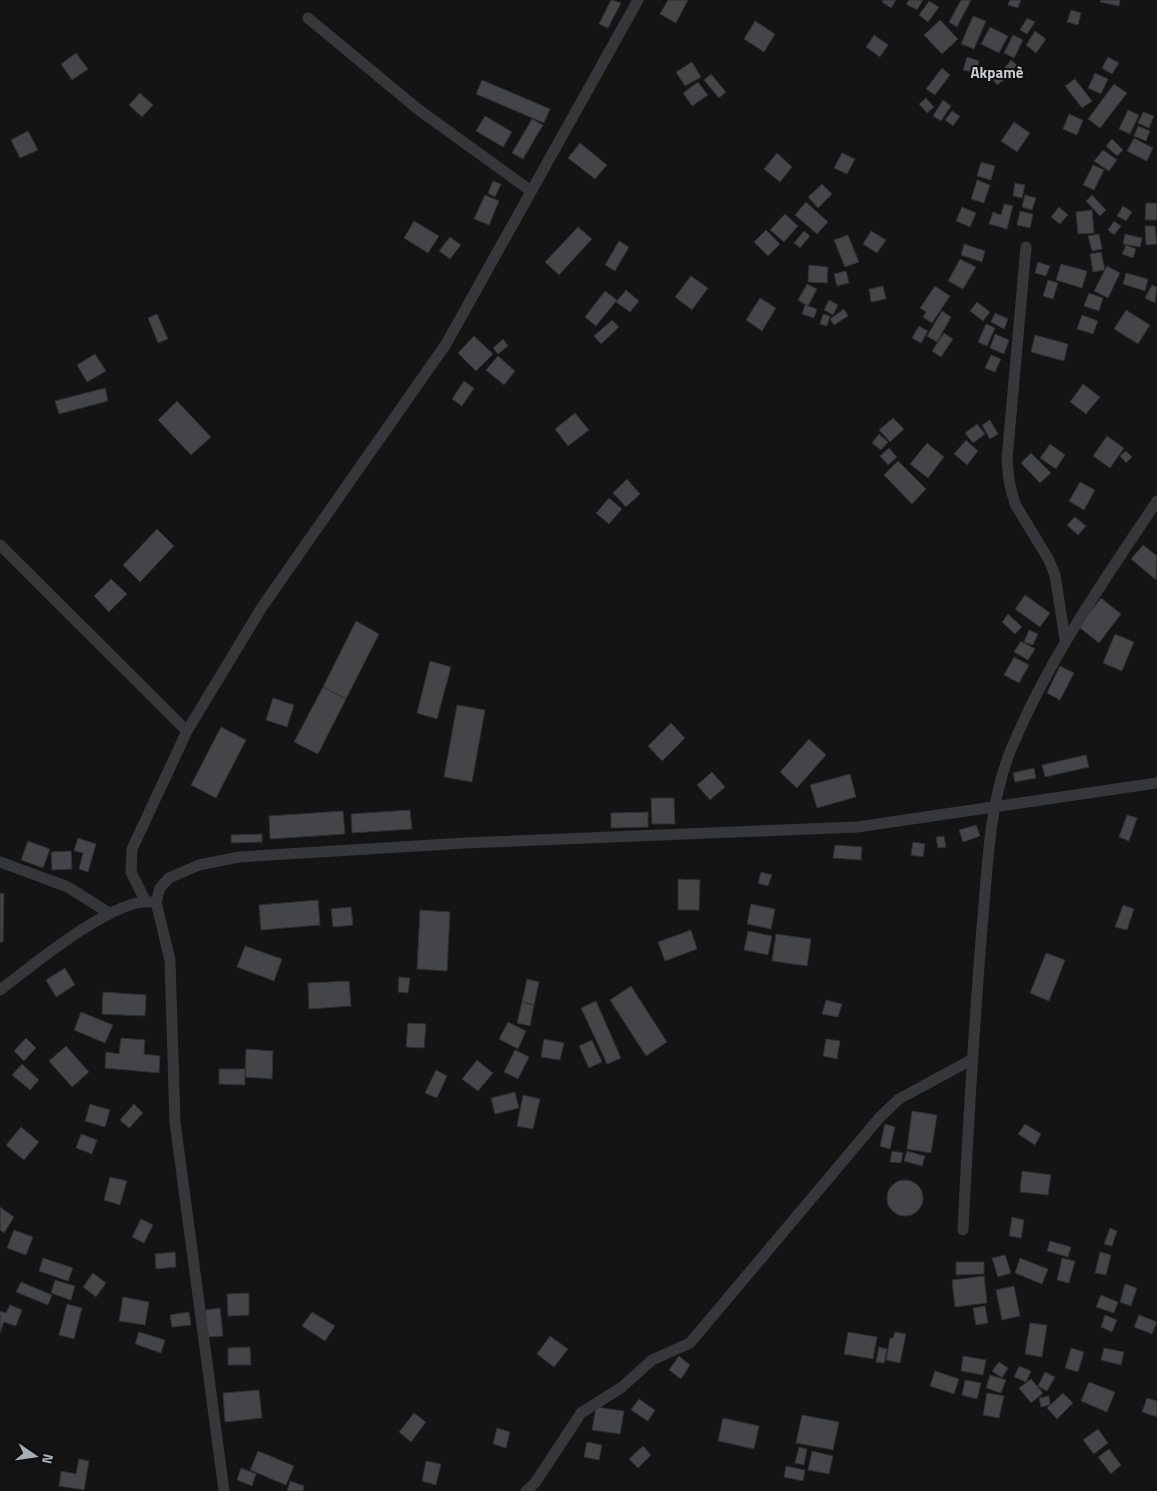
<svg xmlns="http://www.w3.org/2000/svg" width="1157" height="1491" viewBox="0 0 1157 1491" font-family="'Titillium Web',sans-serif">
<rect width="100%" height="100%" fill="#141415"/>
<g fill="#434548" stroke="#2e2f31">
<path d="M611,0L621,3L608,28L599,24Z"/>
<path d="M668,0H688L676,23L660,14Z"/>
<path d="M883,0H896L891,8L882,2Z"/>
<path d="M909,0H923L917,10L906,4Z"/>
<path d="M961,0H971L957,27L949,22Z"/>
<path d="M1010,0H1021L1018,8L1008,5Z"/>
<path d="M1101,0H1120L1119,6L1100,2Z"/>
<path d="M929,1L939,7L928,22L919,15Z"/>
<path d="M1071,10L1081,13L1078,25L1067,22Z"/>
<path d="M973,16L986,21L974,49L961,44Z"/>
<path d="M1027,18L1035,22L1027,34L1020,30Z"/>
<path d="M940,20L958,39L942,54L924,35Z"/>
<path d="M755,21L775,34L764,52L744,39Z"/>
<path d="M990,27L1008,36L999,53L981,44Z"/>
<path d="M1035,31L1046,39L1036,53L1026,45Z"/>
<path d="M874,35L888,45L880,57L866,47Z"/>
<path d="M1013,35L1023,40L1014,58L1004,53Z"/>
<path d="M76,53L88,69L72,80L61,64Z"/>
<path d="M967,57L979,61L976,73L963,70Z"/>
<path d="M1108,57L1119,63L1112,74L1102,68Z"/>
<path d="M1011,60L1017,65L1009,74L1003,70Z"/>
<path d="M692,62L701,77L685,86L676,72Z"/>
<path d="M942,68L950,75L935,95L926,89Z"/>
<path d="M999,71L1005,79L997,85L991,77Z"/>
<path d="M1095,73L1108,79L1101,94L1088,88Z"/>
<path d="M711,74L726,92L719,98L704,80Z"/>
<path d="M1075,79L1092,101L1082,108L1065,86Z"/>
<path d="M482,80L550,109L544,123L476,94Z"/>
<path d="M698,82L708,95L692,106L683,93Z"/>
<path d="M1114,84L1127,93L1100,128L1088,119Z"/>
<path d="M140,93L153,105L142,117L129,105Z"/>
<path d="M926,98L934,107L927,113L919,104Z"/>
<path d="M943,100L951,106L941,121L933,116Z"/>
<path d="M1128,110L1139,115L1130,134L1119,129Z"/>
<path d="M952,111L960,116L953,126L945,120Z"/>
<path d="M1143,112L1154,116L1149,128L1138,123Z"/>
<path d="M1069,114L1083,120L1077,135L1063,129Z"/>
<path d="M485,116L512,132L503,147L476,131Z"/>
<path d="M532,119L543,125L523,159L512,153Z"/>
<path d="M1014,122L1030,133L1017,152L1001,141Z"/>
<path d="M1138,126L1150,131L1146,141L1134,136Z"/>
<path d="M28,131L38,150L20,158L11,140Z"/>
<path d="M1134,138L1153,148L1147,161L1127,151Z"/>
<path d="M1112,139L1123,150L1117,156L1106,146Z"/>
<path d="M580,143L607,165L595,179L568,158Z"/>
<path d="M1103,150L1117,160L1109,171L1094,161Z"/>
<path d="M777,153L792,167L780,182L764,169Z"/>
<path d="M842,153L855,159L847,174L834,168Z"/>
<path d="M981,162L995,166L991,180L977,176Z"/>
<path d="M1093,165L1104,170L1094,190L1083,185Z"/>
<path d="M977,180L990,185L984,203L971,199Z"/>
<path d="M493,181L501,184L495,197L488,193Z"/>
<path d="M1015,183L1025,185L1022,198L1013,196Z"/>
<path d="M822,184L832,194L818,208L808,197Z"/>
<path d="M485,195L499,201L489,225L474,219Z"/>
<path d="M1025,195L1036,198L1032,210L1022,207Z"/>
<path d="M1092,195L1106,210L1100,216L1086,201Z"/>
<path d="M806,202L828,222L817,234L795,215Z"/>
<path d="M1146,203H1157V220H1145Z"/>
<path d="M1004,204L1013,206L1007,229L989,224L993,212L1001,215Z"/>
<path d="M1123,206L1132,212L1126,221L1117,216Z"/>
<path d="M962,207L976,213L970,227L956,221Z"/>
<path d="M1059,207L1068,215L1060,224L1051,217Z"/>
<path d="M1092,210L1094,233L1078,234L1076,212Z"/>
<path d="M1020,211L1033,214L1030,228L1017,225Z"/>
<path d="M785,214L798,226L784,242L770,230Z"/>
<path d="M414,221L439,236L428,253L404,238Z"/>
<path d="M1114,221L1121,226L1114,235L1108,230Z"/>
<path d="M1145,226H1155L1157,244L1146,245Z"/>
<path d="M578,227L592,239L559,275L545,262Z"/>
<path d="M766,230L780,244L768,256L754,242Z"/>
<path d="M804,231L810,236L800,248L794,243Z"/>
<path d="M871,231L886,240L877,253L863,244Z"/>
<path d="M1099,234L1102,249L1092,251L1088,236Z"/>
<path d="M1125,234L1142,238L1140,247L1123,244Z"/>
<path d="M848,235L859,262L845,267L834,240Z"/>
<path d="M450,237L461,245L450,259L439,251Z"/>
<path d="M619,241L629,247L615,271L605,265Z"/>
<path d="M964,244L985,251L982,262L961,255Z"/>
<path d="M1126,245L1136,249L1133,258L1122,254Z"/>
<path d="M1101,252L1105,270L1093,272L1090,254Z"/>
<path d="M960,259L976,267L963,289L948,281Z"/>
<path d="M1038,262L1050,266L1046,276L1035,273Z"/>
<path d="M1061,264L1087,271L1082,288L1056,280Z"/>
<path d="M809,265L828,267L827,283L808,282Z"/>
<path d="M1107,266L1120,273L1108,298L1094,291Z"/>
<path d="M846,271L849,283L837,286L834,274Z"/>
<path d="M1126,273L1148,279L1145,291L1123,284Z"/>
<path d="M691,276L708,288L692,310L675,297Z"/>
<path d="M1048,280L1058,283L1053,299L1043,296Z"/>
<path d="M807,284L817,289L808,306L798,300Z"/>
<path d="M1152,285L1157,287L1155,303L1145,298Z"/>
<path d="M883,286L886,299L871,302L869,289Z"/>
<path d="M935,286L950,296L932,323L923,317L926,312L920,308Z"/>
<path d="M626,290L639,301L630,312L616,302Z"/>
<path d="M605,291L617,300L596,326L585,317Z"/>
<path d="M1089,293L1103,298L1099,311L1084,306Z"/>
<path d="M760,298L776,308L762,331L746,320Z"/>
<path d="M829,300L838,305L833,315L824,310Z"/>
<path d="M977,302L990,312L983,321L970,311Z"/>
<path d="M805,305L817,309L814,318L802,314Z"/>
<path d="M844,309L848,316L834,325L830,319Z"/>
<path d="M1126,310L1150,325L1138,344L1114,329Z"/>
<path d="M942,311L951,317L937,342L927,336Z"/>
<path d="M995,313L1008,319L1004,329L991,322Z"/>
<path d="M157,314L168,339L158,343L148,318Z"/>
<path d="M823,314L830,316L827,326L820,324Z"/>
<path d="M1082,315L1098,321L1093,334L1077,329Z"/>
<path d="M612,320L619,327L601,344L594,336Z"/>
<path d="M986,324L995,328L987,346L978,342Z"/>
<path d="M919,326L928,331L921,343L912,338Z"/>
<path d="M944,333L953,339L941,357L932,351Z"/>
<path d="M995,334L1009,340L1004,354L990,348Z"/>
<path d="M1035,335L1068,344L1064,361L1031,352Z"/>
<path d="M474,336L493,354L476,371L458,353Z"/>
<path d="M503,339L508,346L498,354L493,348Z"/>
<path d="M95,354L106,371L87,382L77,365Z"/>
<path d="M991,355L1001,359L995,372L985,368Z"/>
<path d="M498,356L515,371L504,385L486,370Z"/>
<path d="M464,381L474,388L462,406L452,399Z"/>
<path d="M1083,384L1100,397L1086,414L1070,402Z"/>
<path d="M105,388L108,401L59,414L55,401Z"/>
<path d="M177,401L211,437L191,455L158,420Z"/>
<path d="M575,413L589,430L568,446L555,429Z"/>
<path d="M893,418L904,429L890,442L879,430Z"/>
<path d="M990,420L998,434L990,439L982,425Z"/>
<path d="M977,424L985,434L973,443L965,433Z"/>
<path d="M879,434L888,442L881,450L872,443Z"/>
<path d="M1107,436L1124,448L1110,468L1093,456Z"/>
<path d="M966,440L978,451L967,465L954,454Z"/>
<path d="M927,443L944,457L928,478L910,464Z"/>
<path d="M1050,444L1065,455L1056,469L1040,458Z"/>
<path d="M889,448L897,457L888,465L880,456Z"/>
<path d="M1126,451L1132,457L1126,463L1120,456Z"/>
<path d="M1031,453L1051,473L1040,483L1021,463Z"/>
<path d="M898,461L926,489L912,504L884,475Z"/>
<path d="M627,479L640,494L626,507L613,493Z"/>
<path d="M1080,482L1095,490L1084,510L1069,501Z"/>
<path d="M609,498L622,509L609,524L596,513Z"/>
<path d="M1075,517L1086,526L1078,535L1067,525Z"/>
<path d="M157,529L174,546L140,582L123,565Z"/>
<path d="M1143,545L1157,556L1156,580L1131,559Z"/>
<path d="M111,579L127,594L109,612L94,596Z"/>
<path d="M1025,595L1050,613L1040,627L1015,609Z"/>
<path d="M1101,598L1121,614L1099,643L1079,627Z"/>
<path d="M1008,614L1022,627L1015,634L1002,622Z"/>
<path d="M356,621L379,634L346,699L323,687Z"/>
<path d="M1029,630L1038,634L1033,645L1024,642Z"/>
<path d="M1115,634L1134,642L1122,671L1103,663Z"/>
<path d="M1021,641L1035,649L1028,660L1014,652Z"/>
<path d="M1014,657L1029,665L1019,683L1004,675Z"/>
<path d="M430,661L451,667L437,719L417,713Z"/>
<path d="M1060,666L1074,673L1060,700L1047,693Z"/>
<path d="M323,687L346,699L318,754L294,742Z"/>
<path d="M273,698L294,705L287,727L266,720Z"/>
<path d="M457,705L485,710L472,782L444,777Z"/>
<path d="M671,723L685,738L662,761L648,746Z"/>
<path d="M221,727L246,740L216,798L191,785Z"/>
<path d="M809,739L826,755L797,788L780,772Z"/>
<path d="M1086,755L1089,767L1045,777L1042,765Z"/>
<path d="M1034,768L1036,778L1015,782L1013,773Z"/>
<path d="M712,772L725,787L710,800L697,785Z"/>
<path d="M850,774L856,797L817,808L810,785Z"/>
<path d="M651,798H674L675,824H652Z"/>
<path d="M410,810L412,829L352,833L351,814Z"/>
<path d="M343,811L345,834L270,839L269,816Z"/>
<path d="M648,812V827L611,828V813Z"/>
<path d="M1127,815L1137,818L1129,841L1119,837Z"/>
<path d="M976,825L980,836L963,842L959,830Z"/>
<path d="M262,834V842L231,843V835Z"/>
<path d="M944,836L946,847L938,848L936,837Z"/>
<path d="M78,838L96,844L88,872L79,869L83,853L74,851Z"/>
<path d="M28,841L50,849L43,868L21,860Z"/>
<path d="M913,842L925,844L923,857L911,855Z"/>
<path d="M835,845L862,847L861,860L833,858Z"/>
<path d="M71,851L72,869L52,870L51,852Z"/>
<path d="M761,872L772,875L768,886L758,883Z"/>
<path d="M678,879L700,880L699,910H678Z"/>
<path d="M0,893L4,894L3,942H0Z"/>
<path d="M318,900L320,925L261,930L259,905Z"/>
<path d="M751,904L775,909L771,929L747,924Z"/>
<path d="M1123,905L1134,909L1127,930L1115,927Z"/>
<path d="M351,907L353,925L333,927L331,909Z"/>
<path d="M420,910L450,912L447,971L417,969Z"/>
<path d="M691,930L697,949L665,961L658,942Z"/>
<path d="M748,931L772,936L768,955L744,950Z"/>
<path d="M776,934L811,939L807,966L772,961Z"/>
<path d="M245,946L282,959L274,981L237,967Z"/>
<path d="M1046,953L1065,960L1049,1001L1030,993Z"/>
<path d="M65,968L75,985L56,997L46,980Z"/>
<path d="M399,977L410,978L408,993L398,992Z"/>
<path d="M527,979L539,982L534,1005L522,1002Z"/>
<path d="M349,981L351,1006L309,1009L308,983Z"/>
<path d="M631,986L667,1042L646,1056L610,1000Z"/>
<path d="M103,992L146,995L145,1016L102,1014Z"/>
<path d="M826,1000L842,1004L838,1017L822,1014Z"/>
<path d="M596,1001L621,1058L607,1064L581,1008Z"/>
<path d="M522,1002L534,1005L530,1026L517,1023Z"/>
<path d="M81,1012L113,1025L105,1043L74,1030Z"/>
<path d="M508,1022L526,1031L518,1049L499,1039Z"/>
<path d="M408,1023L426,1024L424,1048L406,1047Z"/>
<path d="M26,1038L36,1048L24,1061L14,1051Z"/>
<path d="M121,1038L145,1040L144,1054L160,1056L159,1073L105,1068L106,1052L119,1054Z"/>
<path d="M544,1039L564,1043L560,1060L541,1057Z"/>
<path d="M826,1039L840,1041L837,1059L823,1056Z"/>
<path d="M592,1040L602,1062L589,1068L579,1046Z"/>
<path d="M66,1046L89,1072L72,1087L49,1061Z"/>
<path d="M246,1049L273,1051L272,1079L245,1077Z"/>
<path d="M515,1050L529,1057L518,1079L504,1072Z"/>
<path d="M477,1060L493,1073L478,1091L462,1079Z"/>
<path d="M22,1064L39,1080L30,1090L12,1075Z"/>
<path d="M219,1069H245V1085L219,1084Z"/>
<path d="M436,1070L447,1076L437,1098L425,1093Z"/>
<path d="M515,1092L519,1108L495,1114L491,1098Z"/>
<path d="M523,1095L540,1099L533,1129L517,1126Z"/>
<path d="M90,1104L110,1110L105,1127L85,1121Z"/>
<path d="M134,1104L143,1113L129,1128L120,1120Z"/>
<path d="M912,1111L937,1115L931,1153L907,1149Z"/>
<path d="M885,1124L895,1127L890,1149L880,1146Z"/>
<path d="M1025,1124L1041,1134L1035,1145L1018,1134Z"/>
<path d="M21,1127L39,1142L24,1160L6,1145Z"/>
<path d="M81,1134L97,1140L92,1154L76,1148Z"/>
<path d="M892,1151L903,1153L901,1163L890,1162Z"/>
<path d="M907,1151L925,1156L922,1166L904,1161Z"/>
<path d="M1022,1171L1051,1175L1048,1195L1020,1192Z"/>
<path d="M110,1177L127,1181L120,1205L104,1200Z"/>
<circle cx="905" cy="1198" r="18"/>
<path d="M0,1207L14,1217L4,1233L0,1230Z"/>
<path d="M1012,1217L1024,1220L1021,1238L1009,1236Z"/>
<path d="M141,1219L153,1225L144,1243L132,1237Z"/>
<path d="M1110,1228L1117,1231L1112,1246L1104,1244Z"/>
<path d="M14,1230L33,1237L26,1255L7,1248Z"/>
<path d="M1050,1241L1071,1247L1068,1257L1047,1251Z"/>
<path d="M175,1252L176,1267L156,1269L155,1254Z"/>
<path d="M1100,1252L1111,1255L1106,1275L1095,1273Z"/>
<path d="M1005,1255L1011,1273L998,1277L992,1258Z"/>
<path d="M43,1258L73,1268L68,1281L39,1271Z"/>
<path d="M1020,1258L1048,1269L1042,1284L1015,1273Z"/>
<path d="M1062,1258L1075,1261L1069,1283L1057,1280Z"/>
<path d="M956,1262H984V1274L956,1275Z"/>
<path d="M93,1273L106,1283L96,1297L83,1287Z"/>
<path d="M984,1276L987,1303L955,1307L952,1280Z"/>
<path d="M55,1280L75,1286L71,1300L51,1293Z"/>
<path d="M21,1282L52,1295L48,1305L16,1292Z"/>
<path d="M1125,1284L1137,1288L1131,1306L1120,1302Z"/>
<path d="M1014,1286L1020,1316L1002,1320L996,1290Z"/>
<path d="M249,1293V1315L228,1316L227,1294Z"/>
<path d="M1101,1295L1118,1302L1114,1313L1096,1307Z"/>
<path d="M123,1297L149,1302L145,1325L119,1321Z"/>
<path d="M67,1304L82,1308L74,1339L59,1335Z"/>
<path d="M10,1305L22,1310L16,1326L4,1322L0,1333V1311L6,1313Z"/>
<path d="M985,1306L988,1323L976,1325L973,1308Z"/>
<path d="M220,1308L223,1336L208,1337L205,1310Z"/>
<path d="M189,1312L191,1325L172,1327L170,1315Z"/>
<path d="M312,1312L335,1326L325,1341L302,1326Z"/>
<path d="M1105,1315L1117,1320L1112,1332L1101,1327Z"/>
<path d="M1139,1315L1157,1322L1152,1334L1134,1327Z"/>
<path d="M1030,1323L1047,1325L1042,1357L1025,1354Z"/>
<path d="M139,1332L165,1340L161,1353L135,1344Z"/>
<path d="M848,1332L877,1337L873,1359L844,1354Z"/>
<path d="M895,1332L906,1334L900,1363L886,1360L890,1338H893Z"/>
<path d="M550,1336L568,1349L554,1367L537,1354Z"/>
<path d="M250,1347L251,1365H228V1348Z"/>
<path d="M879,1347L887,1349L884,1363L876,1362Z"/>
<path d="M1071,1348L1084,1352L1078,1372L1065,1368Z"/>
<path d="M1104,1348L1124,1352L1121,1365L1101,1360Z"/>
<path d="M679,1356L690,1365L681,1379L669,1370Z"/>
<path d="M963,1356L986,1360L983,1375L961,1371Z"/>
<path d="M999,1362L1008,1368L1002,1378L992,1371Z"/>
<path d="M1019,1366L1031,1371L1026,1382L1014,1377Z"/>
<path d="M935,1371L959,1379L954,1394L930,1386Z"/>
<path d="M1045,1372L1055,1377L1047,1391L1038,1386Z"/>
<path d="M990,1375L1006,1380L1001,1393L986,1388Z"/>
<path d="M1031,1379L1043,1393L1031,1403L1019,1388Z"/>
<path d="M965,1380L981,1383L977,1399L962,1395Z"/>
<path d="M1089,1382L1115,1392L1107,1412L1081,1401Z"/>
<path d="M259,1390L262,1418L225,1422L223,1393Z"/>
<path d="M987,1393L1004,1396L999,1418L983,1415Z"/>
<path d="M1063,1393L1073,1403L1057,1419L1047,1408Z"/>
<path d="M1049,1396L1050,1405L1041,1407L1039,1398Z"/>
<path d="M1147,1398L1157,1401V1417L1142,1412Z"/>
<path d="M639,1399L655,1410L648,1421L631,1410Z"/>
<path d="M596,1407L624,1411L620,1434L592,1430Z"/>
<path d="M414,1413L426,1422L411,1442L399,1432Z"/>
<path d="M802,1415L839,1422L833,1450L796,1443Z"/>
<path d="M723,1418L759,1426L754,1449L718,1441Z"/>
<path d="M497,1428L510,1432L506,1448L493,1444Z"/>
<path d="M1098,1429L1108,1443L1094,1454L1083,1440Z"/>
<path d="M587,1442L602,1445L599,1460L584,1457Z"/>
<path d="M643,1446L651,1455L638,1468L629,1459Z"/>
<path d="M799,1447L807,1449L804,1465L795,1463Z"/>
<path d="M1109,1449L1121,1465L1111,1474L1098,1457Z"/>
<path d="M258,1451L294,1466L286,1485L250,1470Z"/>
<path d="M812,1451L833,1456L829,1474L808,1470Z"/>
<path d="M79,1459L89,1461L84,1490L59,1486L61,1471L76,1474Z"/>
<path d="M426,1461L441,1464L436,1485L422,1481Z"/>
<path d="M786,1466L805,1470L803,1481L784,1477Z"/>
<path d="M241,1468L256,1474L252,1486L237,1480Z"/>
<path d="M290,1481L304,1486L303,1491H287Z"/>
</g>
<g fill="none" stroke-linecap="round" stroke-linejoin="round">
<g stroke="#35373a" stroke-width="11">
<path d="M308,18L419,110L531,191"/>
<path d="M1026,247L1007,459L1009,481L1015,504L1049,560L1055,575L1065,639"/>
<path d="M0,545L187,731"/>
<path d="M0,862L68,887L109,913"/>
<path d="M145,900L131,872L132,849L187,731L262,607L446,344L638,0"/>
<path d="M0,990C31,967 115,896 152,902"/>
<path d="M963,1230C968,1129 974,1028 982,927C988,868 988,808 1010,752C1047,661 1103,582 1157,501"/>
<path d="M224,1491L175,1122L170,960L156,902L160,888L169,878L199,865L239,857L465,843L857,827L1157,783"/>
<path d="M526,1491L535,1483L581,1413L622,1387L652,1360L690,1343L880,1117L899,1099L971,1060"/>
</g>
</g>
<g text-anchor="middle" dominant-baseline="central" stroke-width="4" stroke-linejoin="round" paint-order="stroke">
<g font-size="15" font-weight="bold" fill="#c7ccd1" stroke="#0f0f10">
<text x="997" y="72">Akpamè</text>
</g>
</g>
<g transform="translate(35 1456) rotate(103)" stroke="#0f0f10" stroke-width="4" paint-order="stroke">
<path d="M0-4L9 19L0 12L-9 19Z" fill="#a7aeb4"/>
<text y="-8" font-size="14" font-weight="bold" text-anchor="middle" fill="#a7aeb4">N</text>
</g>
</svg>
